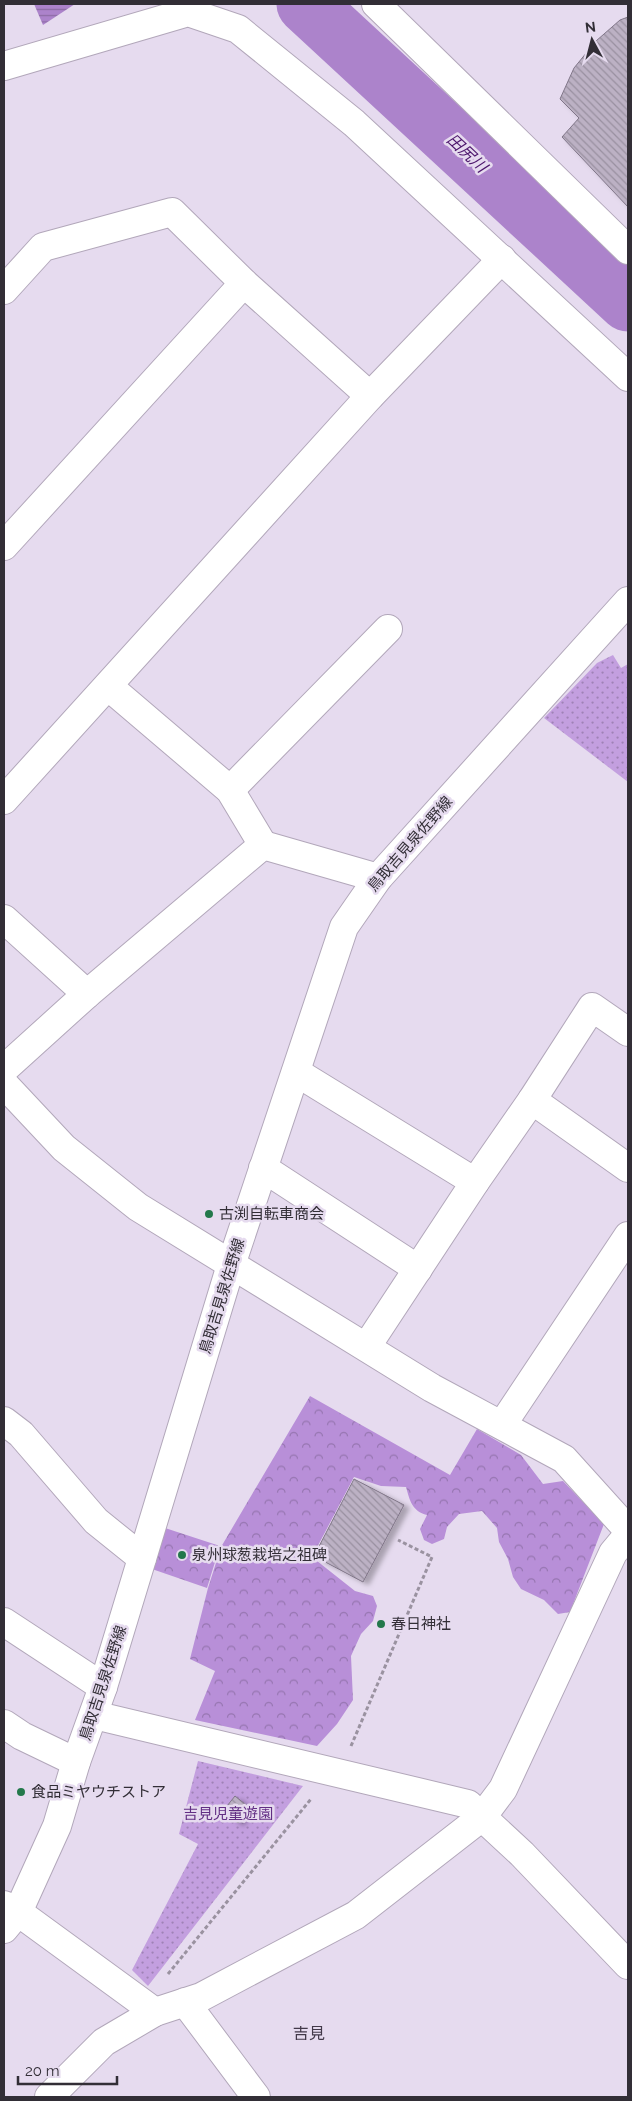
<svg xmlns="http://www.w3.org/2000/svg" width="632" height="2101" viewBox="0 0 632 2101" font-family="Raleway,'Noto Sans JP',sans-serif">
<defs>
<pattern id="forest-crowns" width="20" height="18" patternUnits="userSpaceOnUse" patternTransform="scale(1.25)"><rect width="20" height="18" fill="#b88fd8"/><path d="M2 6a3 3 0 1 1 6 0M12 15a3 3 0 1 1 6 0" fill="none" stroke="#9675b0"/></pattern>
<pattern id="park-dots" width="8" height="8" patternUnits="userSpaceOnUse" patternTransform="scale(1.25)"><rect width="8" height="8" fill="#c39fdf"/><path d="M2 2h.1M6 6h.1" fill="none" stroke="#9f82b6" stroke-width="1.8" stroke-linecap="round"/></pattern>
<pattern id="water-rules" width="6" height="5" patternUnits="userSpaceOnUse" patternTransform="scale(1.25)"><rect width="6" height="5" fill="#ac83cb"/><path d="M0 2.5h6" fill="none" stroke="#8d6ca6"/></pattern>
<pattern id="building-back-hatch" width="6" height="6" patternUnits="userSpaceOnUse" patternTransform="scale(1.25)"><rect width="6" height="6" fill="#bcb1c4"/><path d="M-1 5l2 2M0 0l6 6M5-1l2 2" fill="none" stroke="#9990a0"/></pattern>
<filter id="shadow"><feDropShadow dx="5.5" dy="3" stdDeviation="2.5" flood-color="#0004"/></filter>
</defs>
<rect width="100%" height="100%" fill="#e6dbef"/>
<g fill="url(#forest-crowns)">
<path d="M310,1396L450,1475L477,1429L521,1455L543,1484L563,1481L604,1524L570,1612L558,1614L544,1600L521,1589L513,1577L508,1559L499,1542L497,1528L482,1511L459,1514L447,1527L444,1539L432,1544L424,1540L420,1529L427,1515C412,1511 410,1501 406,1487L381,1486L354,1477L312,1557L355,1591L373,1596L377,1606L373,1621L361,1634L351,1656L353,1700L337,1724L317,1746L195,1720L215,1671L190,1659L208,1588L221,1547Z"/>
<path d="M162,1527L220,1546L207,1588L149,1568Z"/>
</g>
<g fill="url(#park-dots)">
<path d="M613,655L621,668L628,664V782L544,718L597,663Z"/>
<path d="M198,1761L303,1786L148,1986L132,1970L198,1844L179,1834Z"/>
</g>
<path fill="url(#water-rules)" d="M34,4H75L43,25Z"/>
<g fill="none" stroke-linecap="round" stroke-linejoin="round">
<path stroke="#ac83cb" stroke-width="59" d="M306,4L628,302"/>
</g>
<g fill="url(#building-back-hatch)" stroke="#807688" filter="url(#shadow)">
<path d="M628,17V207L562,137L579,118L560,99L574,68L596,41L620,20Z"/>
<path d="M354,1479L404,1505L363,1582L314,1556Z"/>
<path d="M235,1796L250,1808L238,1823L223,1811Z"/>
</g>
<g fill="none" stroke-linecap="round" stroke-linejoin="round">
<defs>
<g id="minor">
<path d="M376,4L628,250"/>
<path d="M4,66L188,12L238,29L354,123L628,377"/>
<path d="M4,290L43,247L172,212L244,283L370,396"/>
<path d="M4,546L244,283"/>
<path d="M108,686L230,790L263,845"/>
<path d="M230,790L388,629"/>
<path d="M4,800L370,396L502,259"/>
<path d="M4,919L87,994"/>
<path d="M4,1069L87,994L263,845L378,878"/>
<path d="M296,1072L475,1182"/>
<path d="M4,1084L64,1148L138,1207L432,1388L564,1459L628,1530"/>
<path d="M532,1100L592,1007L628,1032"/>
<path d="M263,1168L418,1269"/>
<path d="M367,1346L475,1182L532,1100L628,1168"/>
<path d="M4,1421L21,1434L96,1521L142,1558"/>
<path d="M502,1425L628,1236"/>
<path d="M4,1622L103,1687"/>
<path d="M94,1715L468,1804L522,1854L628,1965"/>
<path d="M4,1724L22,1736L76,1762"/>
<path d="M4,1905L18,1912L155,2012"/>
<path d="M185,2002L256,2097"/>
<path d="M49,2097L104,2042L155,2012L201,1997L356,1915L482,1817L503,1789L613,1553L628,1535"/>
</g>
<path id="major" d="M4,1929L18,1912L57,1826L76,1762L103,1687L231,1265L344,927L378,878L628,601"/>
</defs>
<use href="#minor" stroke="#b2a7ba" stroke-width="30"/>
<use href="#major" stroke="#b2a7ba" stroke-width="30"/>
<g stroke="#9a92a0" stroke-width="3" stroke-dasharray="4 2.5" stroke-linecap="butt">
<path d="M351,1746L432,1557L398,1540"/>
<path d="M168,1974L311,1799"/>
</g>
<use href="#minor" stroke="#fff" stroke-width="28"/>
<use href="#major" stroke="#fff" stroke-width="28"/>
</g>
<g fill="#23784b" stroke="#e6dbef" stroke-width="2">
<circle cx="209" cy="1214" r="5"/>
<circle cx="182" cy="1555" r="5"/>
<circle cx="381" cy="1624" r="5"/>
<circle cx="21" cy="1792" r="5"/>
</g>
<g text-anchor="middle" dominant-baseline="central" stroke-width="5" stroke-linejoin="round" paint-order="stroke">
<g font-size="15" fill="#322e36" stroke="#e6dbef">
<text transform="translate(410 844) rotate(-49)">鳥取吉見泉佐野線</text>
<text transform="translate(222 1296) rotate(-73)">鳥取吉見泉佐野線</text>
<text transform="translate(103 1683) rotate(-72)">鳥取吉見泉佐野線</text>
</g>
<g font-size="15" fill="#322e36" stroke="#e6dbef" text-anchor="start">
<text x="219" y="1214">古渕自転車商会</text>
<text x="192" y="1555">泉州球葱栽培之祖碑</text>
<text x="391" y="1624">春日神社</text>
<text x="31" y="1792">食品ミヤウチストア</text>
</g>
<g font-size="15" fill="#622e84" stroke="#e6dbef">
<text x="228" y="1814">吉見児童遊園</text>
</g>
<g font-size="16" font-style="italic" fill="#4b146b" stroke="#e6dbef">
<text transform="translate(467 153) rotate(43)">田尻川</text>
</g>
<g font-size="16" fill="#423949" stroke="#e6dbef">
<text x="309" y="2033">吉見</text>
</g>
</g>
<rect width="632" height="2101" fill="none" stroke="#322e36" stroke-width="10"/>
<g transform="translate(592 40) rotate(353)" stroke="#e6dbef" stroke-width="4" paint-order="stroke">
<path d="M0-4L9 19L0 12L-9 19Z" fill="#322e36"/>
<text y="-8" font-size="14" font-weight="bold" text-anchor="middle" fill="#322e36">N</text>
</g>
<path d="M18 2076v8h99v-8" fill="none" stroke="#322e36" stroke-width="2.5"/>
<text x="25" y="2076" font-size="15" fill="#322e36" stroke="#e6dbef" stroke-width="4" paint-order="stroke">20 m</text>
</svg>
